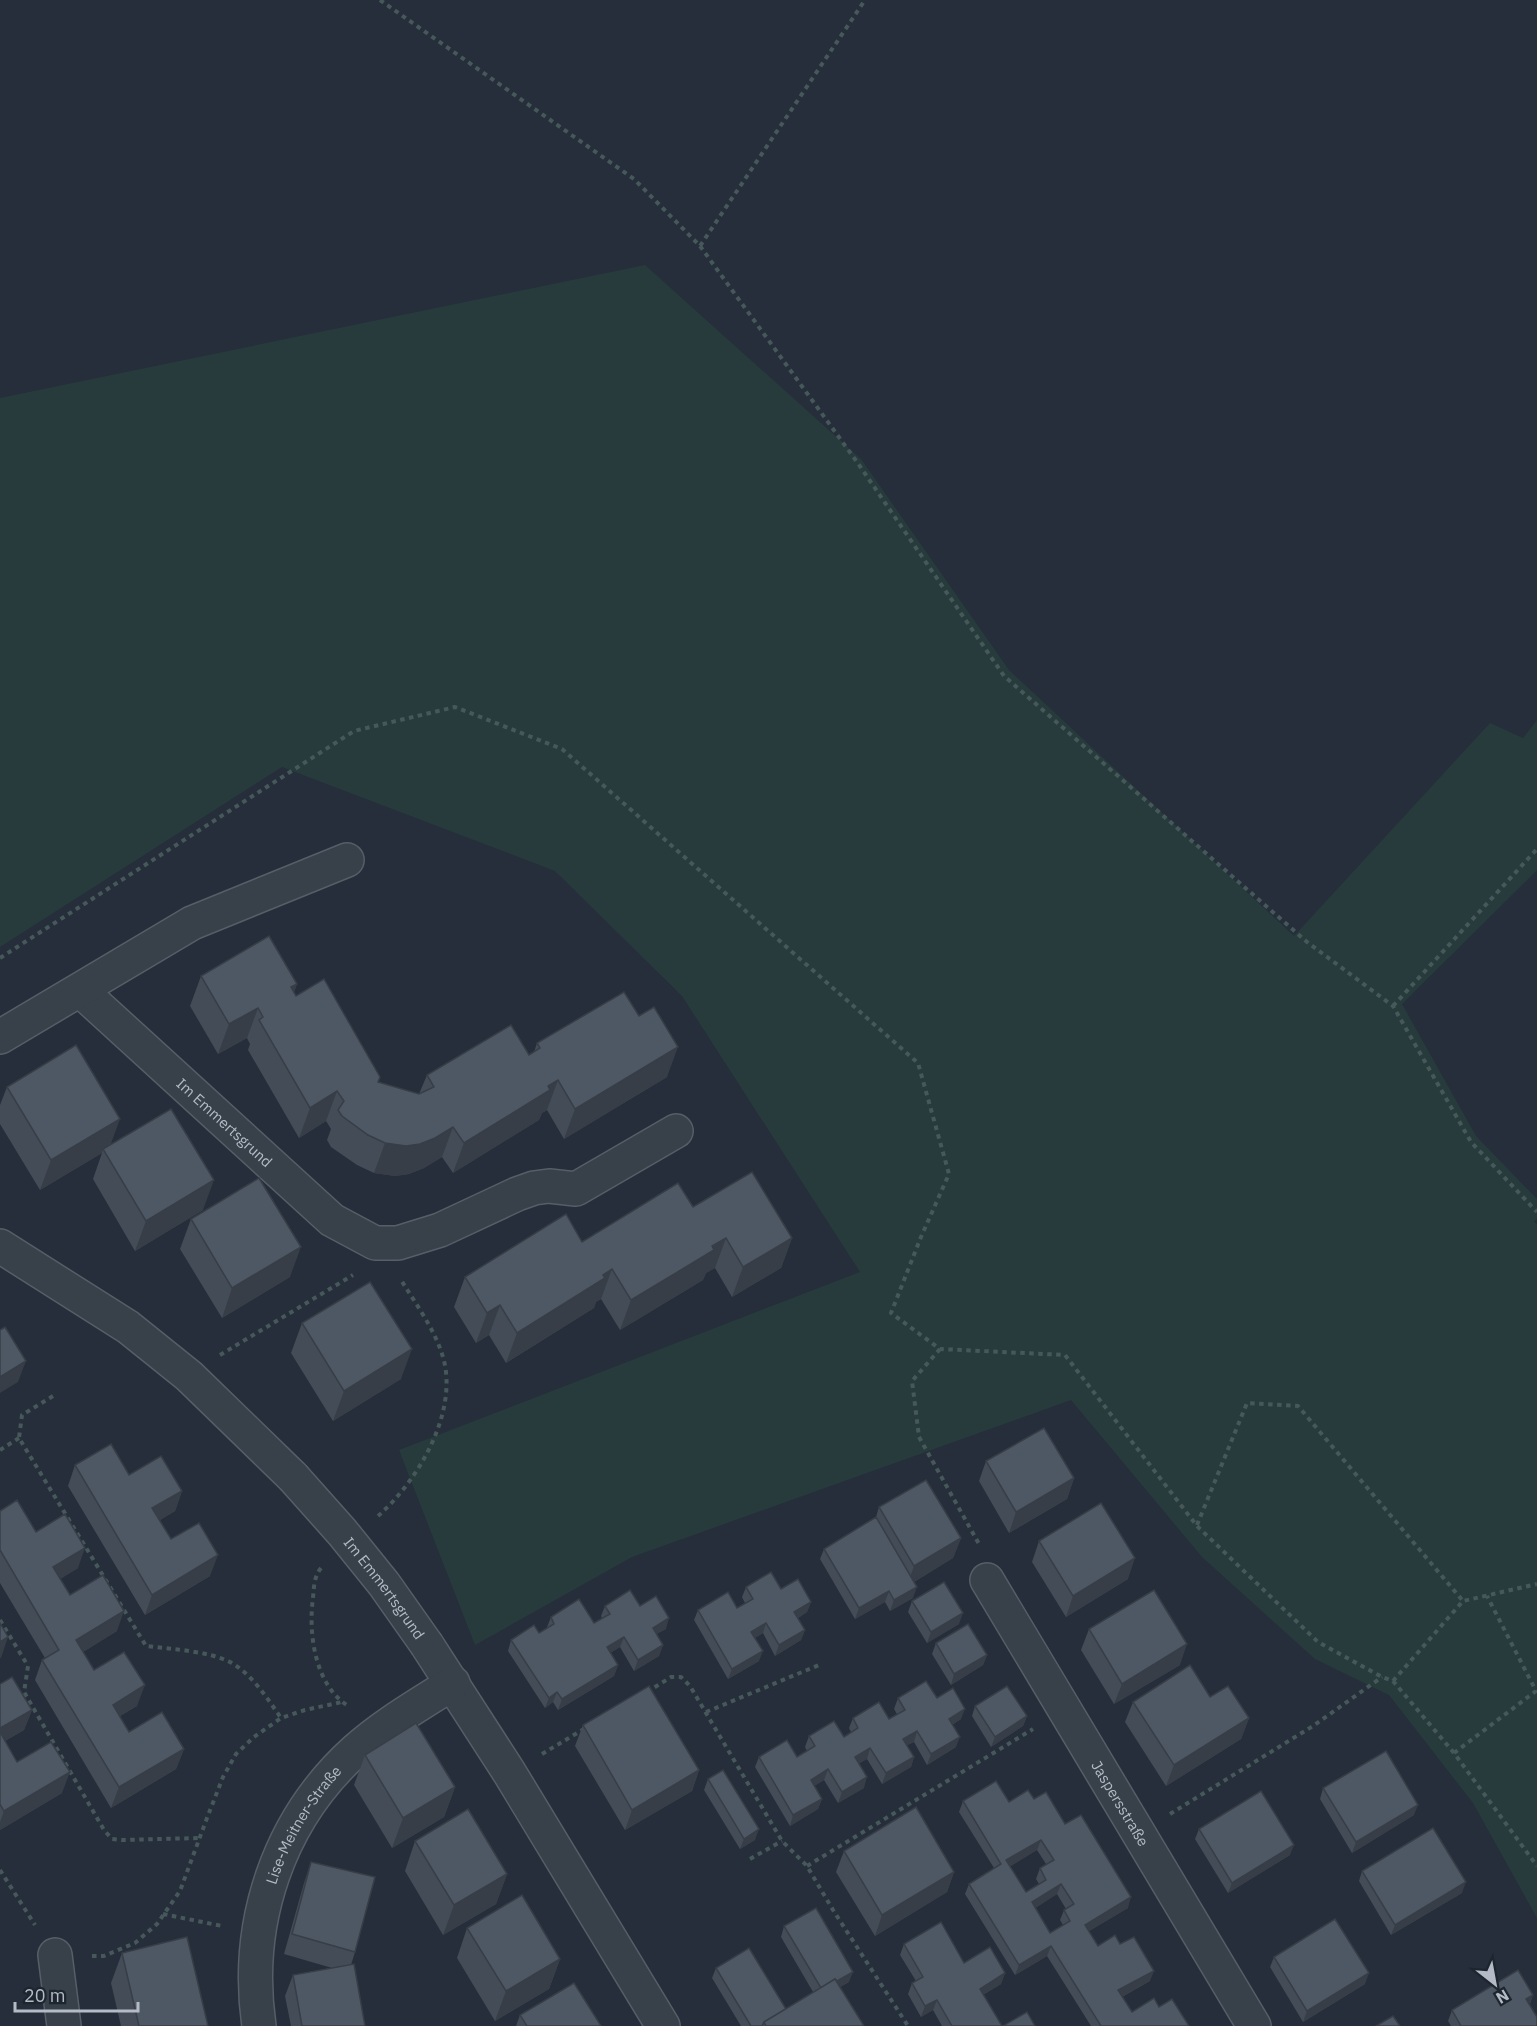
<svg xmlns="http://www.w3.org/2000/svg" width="1537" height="2026" viewBox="0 0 1537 2026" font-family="'IBM Plex Sans',sans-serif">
<rect width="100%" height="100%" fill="#252e3a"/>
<path fill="#273b3c" d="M645,265L861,459L1009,670L1294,936L1490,723L1523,738L1537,720V870L1402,1004L1476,1136L1537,1199V1219L1534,1221L1537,1225V1918L1473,1803L1389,1695L1315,1659L1202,1557L1071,1400L632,1557L475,1645L399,1450L860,1272L682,996L555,871L282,767L0,947V398Z"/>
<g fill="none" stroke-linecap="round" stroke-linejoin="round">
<defs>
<g id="street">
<path id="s1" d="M80,990L332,1220L375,1243H398L440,1230L517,1194L534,1188L549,1186L576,1189L676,1131"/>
<path d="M0,1037L192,923L347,860"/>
<path d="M0,1246L128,1327L189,1376L293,1477"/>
<path id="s2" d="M987,1580L1254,2026"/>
<path d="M427,1645L509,1772L663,2026"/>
<path d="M55,1955L64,2026"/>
<path id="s3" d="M259,2026C244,1923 278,1820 356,1750C385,1724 420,1704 453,1683"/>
</g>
</defs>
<use href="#street" stroke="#565e68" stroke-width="36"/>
<g stroke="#46585a" stroke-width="4" stroke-dasharray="4.5 4.5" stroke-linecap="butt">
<path d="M380,0L634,179L700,246L865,0"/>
<path d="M700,246L857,462L1004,676L1307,942L1393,1006L1471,1142L1537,1212"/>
<path d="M0,958L354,731L455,707L562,749L918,1063L949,1174L921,1237L891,1313L940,1349L1065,1355L1197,1526L1318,1642L1382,1677L1393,1681L1454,1753L1537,1866"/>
<path d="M1393,1006L1537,849"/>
<path d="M940,1349L912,1381L919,1437L979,1544"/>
<path d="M220,1355L353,1275"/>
<path d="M53,1396L22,1415L19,1438L146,1646C171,1649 208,1651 230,1662C252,1674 267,1698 281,1718"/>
<path d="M0,1450L19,1438"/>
<path d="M378,1516C418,1481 459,1412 443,1357C435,1330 416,1304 401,1280"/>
<path d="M1197,1525L1247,1403L1298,1406L1463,1601"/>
<path d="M321,1568C314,1577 314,1586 313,1598C308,1634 315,1687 350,1707"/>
<path d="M0,1620L28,1666L24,1692L104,1830L112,1839L122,1840L199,1838"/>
<path d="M1393,1681L1463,1601L1537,1584"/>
<path d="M647,1692L671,1677H681L690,1686L782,1841L807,1866L833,1910L908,2026"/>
<path d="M706,1712L819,1665"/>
<path d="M1454,1753L1536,1691L1487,1596"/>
<path d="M542,1754L584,1729"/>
<path d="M1170,1814L1313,1726L1382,1677"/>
<path d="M750,1859L782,1841"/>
<path d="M807,1866L1033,1729"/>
<path d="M0,1870L35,1925"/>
<path d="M163,1914L222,1926"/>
<path d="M92,1956H104L135,1943L157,1924L180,1891L207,1818L223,1777L236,1754L254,1737L281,1718L305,1710L342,1702"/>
</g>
<use href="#street" stroke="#38404a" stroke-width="33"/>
<defs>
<g id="street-bridge">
<path id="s4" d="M293,1477L342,1532L384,1584L427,1645"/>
</g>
</defs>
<use href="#street-bridge" stroke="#565e68" stroke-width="36" stroke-linecap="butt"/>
<use href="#street-bridge" stroke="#38404a" stroke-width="33"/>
</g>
<g fill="#434c57" fill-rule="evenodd">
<path d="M201,976L297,984L294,992L296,996L378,1082L419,1094L427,1075L529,1055L534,1052L537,1043L667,1077L564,1139L547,1110L542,1113L539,1120L453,1173L442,1157L424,1168L409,1174L395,1176L374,1173L357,1165L331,1147L327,1140L331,1129L326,1121L299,1138L248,1050L250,1044L247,1038L218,1054L190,1006Z"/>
<path d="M7,1087L110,1145L203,1210L135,1251L93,1179L102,1153L40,1190L0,1124V1105Z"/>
<path d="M693,1207L792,1238L781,1268L732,1297L715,1268L706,1273L703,1280L620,1330L601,1299L596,1302L594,1308L506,1363L489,1335L476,1343L454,1307L465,1277Z"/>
<path d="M191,1219L290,1277L222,1318L180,1249Z"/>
<path d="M302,1323L401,1379L333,1421L291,1353Z"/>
<path d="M986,1461L1074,1478L1067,1499L1009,1533L979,1481Z"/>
<path d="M75,1465L129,1475L182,1491L175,1511L160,1520L171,1539L210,1576L145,1615L68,1486Z"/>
<path d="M879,1507L961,1538L953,1558L914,1582L913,1598L890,1611L885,1602L855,1619L820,1559L824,1549L876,1517Z"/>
<path d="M0,1511L36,1532L78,1568L60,1579L70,1595L117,1631L83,1652L94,1670L137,1706L120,1716L129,1732L184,1749L176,1769L111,1808L35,1680L42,1660L45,1658L0,1583Z"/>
<path d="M1039,1541L1128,1579L1066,1617L1032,1562Z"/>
<path d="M746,1587L781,1589L811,1602L807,1612L798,1618L805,1630L801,1640L775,1656L763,1633L755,1638L759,1661L728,1679L694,1620L698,1610L737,1608L745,1603L742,1597Z"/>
<path d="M912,1601L959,1624L927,1643L908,1612Z"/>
<path d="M605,1606H640L666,1629L656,1634L663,1645L659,1656L634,1671L620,1647L610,1653L618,1665L614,1676L558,1710L553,1702L545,1708L508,1651L511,1640L539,1633L547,1628V1627L551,1617L594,1623L602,1618L601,1616Z"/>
<path d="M1089,1629L1180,1665L1114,1704L1081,1650Z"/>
<path d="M936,1643L987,1655L983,1665L951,1685L932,1654Z"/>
<path d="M0,1684L32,1710L24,1730L5,1741L17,1762L62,1793L0,1830Z"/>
<path d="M1210,1697L1249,1718L1241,1739L1166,1786L1125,1722L1133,1702Z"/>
<path d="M898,1698H937L961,1719L952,1725L956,1747L927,1765L914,1742L907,1745L914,1757L911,1767L882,1784L867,1759L859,1763L864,1788L838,1803L824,1780L814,1786L822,1799L818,1809L790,1826L755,1767L759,1757H797L807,1751L805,1747L809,1736L844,1737L851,1732L849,1728L853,1718L889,1719L897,1714L894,1709Z"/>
<path d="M975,1706L1027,1716L1023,1726L991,1747L972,1716Z"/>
<path d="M583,1725L699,1770L692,1791L625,1830L575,1746Z"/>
<path d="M365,1755L455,1787L444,1817L392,1848L354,1785Z"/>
<path d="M708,1779L755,1840L740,1849L704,1790Z"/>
<path d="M1323,1788L1414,1815L1352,1853L1320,1799Z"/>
<path d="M1034,1799L1065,1824L1128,1908L1089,1931L1098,1946L1120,1944L1150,1981L1122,1997L1132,2012L1159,2007L1189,2026H1091L1047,1956L1015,1975L965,1894L969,1884L994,1868L959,1812L963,1801L1009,1802ZM1037,1850L1046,1864L1040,1868L1036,1879L1039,1884L1026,1892L1010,1866ZM1057,1894L1066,1909L1064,1910L1060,1920L1063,1925L1050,1933L1035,1908Z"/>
<path d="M1199,1829L1290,1855L1228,1893L1195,1839Z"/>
<path d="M415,1841L507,1874L496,1904L443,1935L405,1871Z"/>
<path d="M844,1851L954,1872L947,1892L875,1936L836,1872Z"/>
<path d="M311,1862L355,1952L351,1965L365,2026H291L285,1996L293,1975L332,1968L284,1954L304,1883Z"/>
<path d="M1362,1871L1462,1893L1391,1935L1359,1881Z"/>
<path d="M784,1926L849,1982L840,1987L864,2026H741L712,1978L716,1968L786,2009L813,1992L781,1937Z"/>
<path d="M467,1928L560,1959L549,1989L495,2021L457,1958Z"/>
<path d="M904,1944L964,1963L1005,1973L1001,1984L983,1995L1002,2026H942L933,2010L921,2017L908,1994L912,1983L916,1981L900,1955Z"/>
<path d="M122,1953L208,2026H121L111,1983Z"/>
<path d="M1274,1957L1365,1984L1303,2022L1270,1967Z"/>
<path d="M1533,1995L1530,2004L1537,2026H1451L1448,2021L1452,2010Z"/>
<path d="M520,2015L601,2026H516Z"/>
</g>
<g fill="#373e47">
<path d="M297,984L286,1014L291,987Z"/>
<path d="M258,1008L247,1038L218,1054L229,1024Z"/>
<path d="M678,1047L667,1077L564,1139L575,1109Z"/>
<path d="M558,1080L547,1110L542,1113L539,1120L453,1173L464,1143Z"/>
<path d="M337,1091L326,1121L299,1138L310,1108Z"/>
<path d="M120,1119L109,1149H103L102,1153L40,1190L51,1160Z"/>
<path d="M453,1127L442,1157L424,1168L409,1174L395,1176L374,1173L385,1143Z"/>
<path d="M214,1180L203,1210L135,1251L146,1221Z"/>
<path d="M726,1238L715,1268L706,1273L703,1280L620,1330L631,1300Z"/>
<path d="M792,1238L781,1268L732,1297L743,1267Z"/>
<path d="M301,1247L290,1277L222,1318L232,1288Z"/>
<path d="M612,1269L601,1299L596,1302L594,1308L506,1363L517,1333Z"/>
<path d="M500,1305L489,1335L476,1343L487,1313Z"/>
<path d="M412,1349L401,1379L333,1421L344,1391Z"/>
<path d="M26,1361L18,1382L0,1393V1377Z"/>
<path d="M1074,1478L1067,1499L1009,1533L1016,1512Z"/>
<path d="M182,1491L175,1511L145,1529L152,1508Z"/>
<path d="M961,1538L953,1558L907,1586L914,1566Z"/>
<path d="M85,1548L78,1568L46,1587L53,1567Z"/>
<path d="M218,1555L210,1576L145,1615L152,1595Z"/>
<path d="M1135,1558L1128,1579L1066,1617L1073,1596Z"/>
<path d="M917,1587L913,1598L890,1611L894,1600Z"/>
<path d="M889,1591L885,1602L855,1619L859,1608Z"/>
<path d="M811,1602L807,1612L791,1622L794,1612Z"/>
<path d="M124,1611L117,1631L68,1661L76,1640Z"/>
<path d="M963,1613L959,1624L927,1643L931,1632Z"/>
<path d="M669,1618L666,1629L649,1638L653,1628Z"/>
<path d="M766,1623L763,1633L748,1642L751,1632Z"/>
<path d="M805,1630L801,1640L775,1656L779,1645Z"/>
<path d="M8,1637L1,1658H0V1642Z"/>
<path d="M624,1637L620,1647L603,1657L607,1647Z"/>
<path d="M1187,1644L1180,1665L1114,1704L1122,1684Z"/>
<path d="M663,1645L659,1656L634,1671L638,1660Z"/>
<path d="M763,1651L759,1661L728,1679L732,1669Z"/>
<path d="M987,1655L983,1665L951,1685L954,1674Z"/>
<path d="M618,1665L614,1676L558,1710L562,1699Z"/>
<path d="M145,1685L137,1706L105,1725L113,1705Z"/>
<path d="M557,1692L553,1702L545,1708L549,1698Z"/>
<path d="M965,1709L961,1719L945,1729L949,1719Z"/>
<path d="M32,1710L24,1730L0,1744V1728Z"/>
<path d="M1027,1716L1023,1726L991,1747L995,1737Z"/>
<path d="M1249,1718L1241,1739L1166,1786L1174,1765Z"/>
<path d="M917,1731L914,1742L900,1749L903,1739Z"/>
<path d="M960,1737L956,1747L927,1765L931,1754Z"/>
<path d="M870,1748L867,1759L852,1768L855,1757Z"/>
<path d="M184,1749L176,1769L111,1808L119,1787Z"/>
<path d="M914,1757L911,1767L882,1784L886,1773Z"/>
<path d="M828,1769L824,1780L807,1790L811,1780Z"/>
<path d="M699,1770L692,1791L625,1830L632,1810Z"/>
<path d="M70,1772L62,1793L0,1830V1822L4,1811Z"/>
<path d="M867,1777L864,1788L838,1803L842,1792Z"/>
<path d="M455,1787L444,1817L392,1848L403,1818Z"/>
<path d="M822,1799L818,1809L790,1826L793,1815Z"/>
<path d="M1418,1805L1414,1815L1352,1853L1356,1842Z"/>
<path d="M759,1829L755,1840L740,1849L744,1839Z"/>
<path d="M1041,1840L1037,1850L1003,1871L1006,1860Z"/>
<path d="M1294,1845L1290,1855L1228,1893L1232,1883Z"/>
<path d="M954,1872L947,1892L875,1936L882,1915Z"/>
<path d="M507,1874L496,1904L443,1935L454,1905Z"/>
<path d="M1466,1882L1462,1893L1391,1935L1395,1925Z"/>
<path d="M1061,1884L1057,1894L1028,1913L1032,1902Z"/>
<path d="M1131,1897L1128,1908L1081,1936L1085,1925Z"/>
<path d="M1051,1946L1047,1956L1015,1975L1019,1965Z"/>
<path d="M560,1959L549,1989L495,2021L506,1991Z"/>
<path d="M1154,1971L1150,1981L1114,2001L1118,1990Z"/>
<path d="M853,1972L849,1982L818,2000L822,1990Z"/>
<path d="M1005,1973L1001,1984L976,1999L980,1989Z"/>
<path d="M1369,1973L1365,1984L1303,2022L1307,2011Z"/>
<path d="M1533,1995L1529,2006L1526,1999Z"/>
<path d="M937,2000L933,2010L921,2017L925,2006Z"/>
</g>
<g fill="#4e5865" stroke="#373e47" stroke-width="1.5" fill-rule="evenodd">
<path d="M269,936L297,984L291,987L296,996L324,979L380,1077L378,1082L419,1094L434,1087L427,1075L511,1025L529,1055L540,1048L537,1043L624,992L639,1016L654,1007L678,1047L575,1109L558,1080L548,1086L550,1090L464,1143L453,1127L435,1138L420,1144L406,1146L385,1143L368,1135L342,1116L338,1110L344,1101L337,1091L310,1108L259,1020L263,1017L258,1008L229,1024L201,976Z"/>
<path d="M76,1045L120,1119L51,1160L7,1087Z"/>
<path d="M171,1109L214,1180L146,1221L103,1149Z"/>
<path d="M752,1172L792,1238L743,1267L726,1238L712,1246L714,1250L631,1300L612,1269L603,1275L605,1278L517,1333L500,1305L487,1313L465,1277L566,1214L582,1242L678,1183L693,1207Z"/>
<path d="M259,1178L301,1247L232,1288L191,1219Z"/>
<path d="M370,1282L412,1349L344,1391L302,1323Z"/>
<path d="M5,1327L26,1361L0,1377V1330Z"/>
<path d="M1044,1428L1074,1478L1016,1512L986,1461Z"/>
<path d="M111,1444L129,1475L161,1456L182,1491L152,1508L171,1539L199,1523L218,1555L152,1595L75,1465Z"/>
<path d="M926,1480L961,1538L914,1566L879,1507Z"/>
<path d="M17,1500L36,1532L65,1514L85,1548L53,1567L70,1595L103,1575L124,1611L76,1640L94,1670L124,1652L145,1685L113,1705L129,1732L162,1712L184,1749L119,1787L42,1660L59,1650L0,1550V1511Z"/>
<path d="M1101,1503L1135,1558L1073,1596L1039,1541Z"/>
<path d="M876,1517L917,1587L894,1600L889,1591L859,1608L824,1549Z"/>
<path d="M771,1572L781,1589L798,1579L811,1602L794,1612L805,1630L779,1645L766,1623L751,1632L763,1651L732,1669L698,1610L728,1592L737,1608L753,1599L746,1587Z"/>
<path d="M944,1582L963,1613L931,1632L912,1601Z"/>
<path d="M630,1590L640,1606L656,1596L669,1618L653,1628L663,1645L638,1660L624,1637L607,1647L618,1665L562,1699L557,1692L549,1698L511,1640L534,1625L539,1633L554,1624L551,1617L579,1599L594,1623L610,1614L605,1606Z"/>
<path d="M1154,1590L1187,1644L1122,1684L1089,1629Z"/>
<path d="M0,1623L8,1637L0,1642Z"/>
<path d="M968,1624L987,1655L954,1674L936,1643Z"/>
<path d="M1190,1665L1210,1697L1228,1686L1249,1718L1174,1765L1133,1702Z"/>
<path d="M12,1677L32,1710L0,1728V1684Z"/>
<path d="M926,1681L937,1698L953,1688L965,1709L949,1719L960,1737L931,1754L917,1731L903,1739L914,1757L886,1773L870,1748L855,1757L867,1777L842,1792L828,1769L811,1780L822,1799L793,1815L759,1757L787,1740L797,1757L815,1746L809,1736L834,1721L844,1737L858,1728L853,1718L879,1702L889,1719L905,1710L898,1698Z"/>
<path d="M649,1686L699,1770L632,1810L583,1725Z"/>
<path d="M1007,1686L1027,1716L995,1737L975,1706Z"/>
<path d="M416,1723L455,1787L403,1818L365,1755Z"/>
<path d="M0,1732L17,1762L51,1742L70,1772L4,1811L0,1804Z"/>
<path d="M1386,1751L1418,1805L1356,1842L1323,1788Z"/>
<path d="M723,1770L759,1829L744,1839L708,1779Z"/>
<path d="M996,1781L1009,1802L1028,1790L1034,1799L1046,1792L1065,1824L1081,1815L1131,1897L1085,1925L1098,1946L1115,1935L1120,1944L1134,1937L1154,1971L1118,1990L1132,2012L1154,1998L1159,2007L1172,1999L1189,2026H1101L1051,1946L1019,1965L969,1884L1001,1864L963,1801ZM1041,1840L1054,1860L1040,1868L1046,1880L1026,1892L1006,1860ZM1061,1884L1074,1904L1064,1910L1070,1921L1050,1933L1032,1902Z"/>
<path d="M1261,1791L1294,1845L1232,1883L1199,1829Z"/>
<path d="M916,1807L954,1872L882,1915L844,1851Z"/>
<path d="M468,1809L507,1874L454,1905L415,1841Z"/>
<path d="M1433,1828L1466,1882L1395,1925L1362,1871Z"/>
<path d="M311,1862L375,1877L355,1952L292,1934Z"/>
<path d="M522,1895L560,1959L506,1991L467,1928Z"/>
<path d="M816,1908L853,1972L837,1981L835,1979L821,1988L784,1926Z"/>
<path d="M1335,1919L1369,1973L1307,2011L1274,1957Z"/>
<path d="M941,1922L964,1963L990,1947L1005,1973L980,1989L1002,2026H952L937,2000L925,2006L912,1983L923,1977L904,1944Z"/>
<path d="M187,1937L208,2026H139L122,1953Z"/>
<path d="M749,1948L786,2009L764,2022L762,2026H751L716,1968Z"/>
<path d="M354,1964L365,2026H302L293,1975Z"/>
<path d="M1518,1970L1533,1995L1526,1999L1537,2017V2026H1461L1452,2010Z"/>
<path d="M835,1979L864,2026H766L764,2022Z"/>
<path d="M574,1983L601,2026H527L520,2015Z"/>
<path d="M1027,2012L1035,2026H1003Z"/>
<path d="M1393,2016L1400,2026H1376Z"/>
</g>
<g text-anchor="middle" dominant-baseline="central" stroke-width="5" stroke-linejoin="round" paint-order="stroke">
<g font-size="15" fill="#b4bbc6" stroke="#1d252f">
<text stroke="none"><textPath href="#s1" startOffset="196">Im Emmertsgrund</textPath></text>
<text stroke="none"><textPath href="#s4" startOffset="144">Im Emmertsgrund</textPath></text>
<text stroke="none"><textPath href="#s2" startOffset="260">Jaspersstraße</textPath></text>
<text stroke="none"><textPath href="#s3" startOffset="212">Lise-Meitner-Straße</textPath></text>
</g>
</g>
<g transform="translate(1495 1984) rotate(149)" stroke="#1d252f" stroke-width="4.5" paint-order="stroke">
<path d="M0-4.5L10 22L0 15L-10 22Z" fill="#b4bbc6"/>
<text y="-9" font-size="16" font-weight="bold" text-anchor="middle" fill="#b4bbc6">N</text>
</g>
<path d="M15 2002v9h123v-9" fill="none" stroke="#b4bbc6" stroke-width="3"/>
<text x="24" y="2002" font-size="18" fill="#b4bbc6" stroke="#1d252f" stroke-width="4.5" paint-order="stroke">20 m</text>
</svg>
